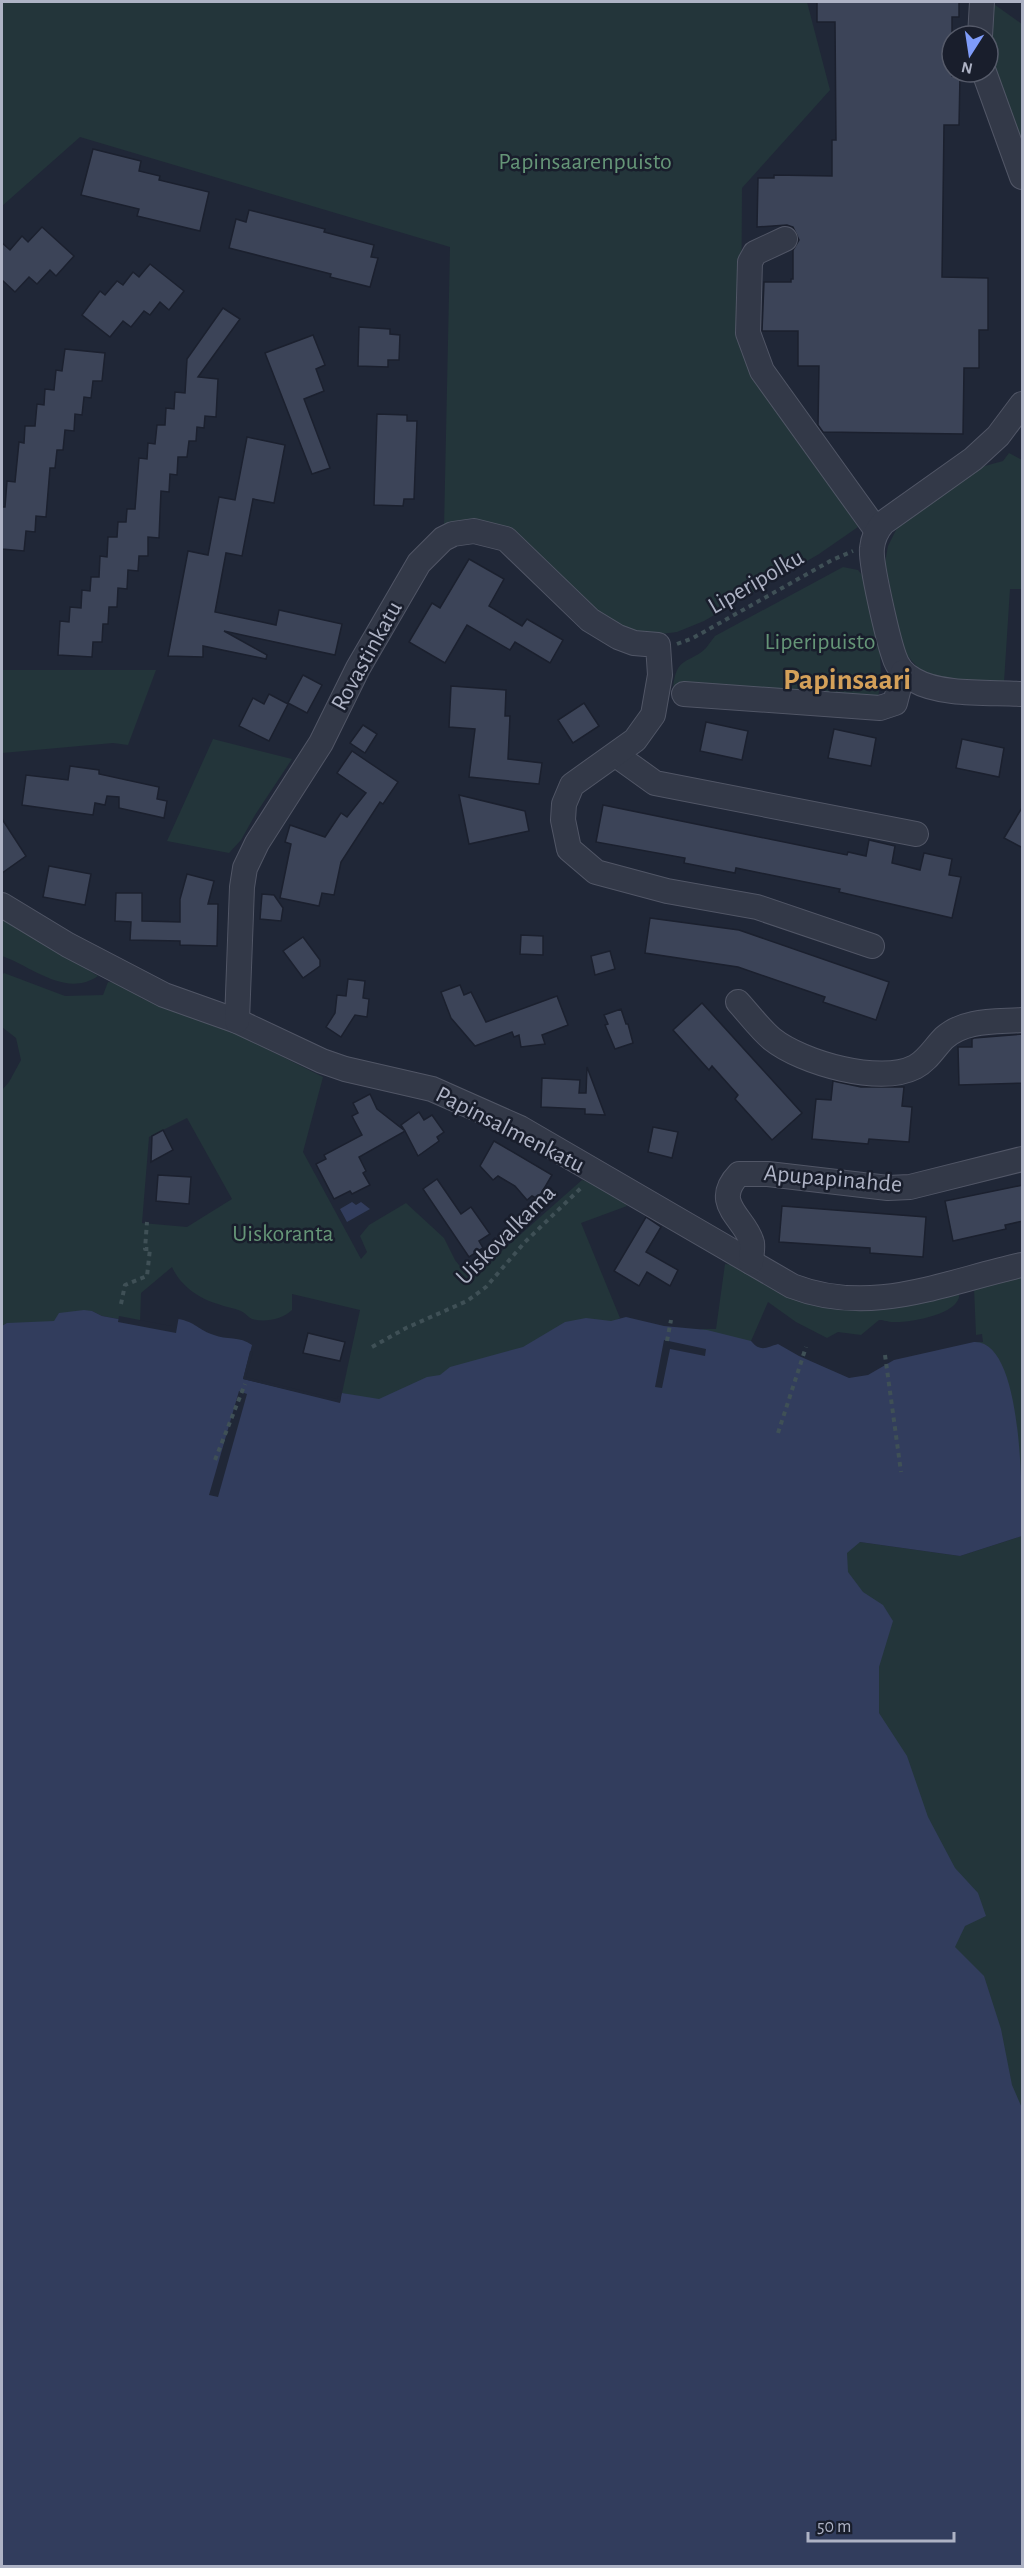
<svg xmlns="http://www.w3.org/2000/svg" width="1024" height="2568" viewBox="0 0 1024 2568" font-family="'Alegreya Sans',sans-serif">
<rect width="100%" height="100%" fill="#202737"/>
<g fill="#23353a" fill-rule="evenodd">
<path d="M2,2H807L830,90L742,188L741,352L858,527L819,554L704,621L677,632L661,634L630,630L602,617L527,543L444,528L450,247L80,137L2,206Z"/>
<path d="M991,2L1022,24V157L990,63L988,36Z"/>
<path d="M1009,453L1022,460V589H1010L1004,682L935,678L920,670L903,651L885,562L888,546L898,526L981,467L1003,461Z"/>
<path d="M843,567L858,570L867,581L880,653L881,675L878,699L673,688C676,655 690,664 706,648C709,644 712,640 715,636Z"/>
<path d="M2,670H156L128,745L113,743L2,753Z"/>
<path d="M213,739L292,759L255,815L241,840L229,853L167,841Z"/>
<path d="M2,917L98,976C66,998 33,967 2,956Z"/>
<path d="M4,973L65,996L103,995L108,982L120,983L140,995L141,998L194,1019L196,1017L218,1028L223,1027L323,1077L303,1152L361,1259L367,1252L360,1236L369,1225L406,1203L444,1238L455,1260L470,1279L582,1180C599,1186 617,1191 627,1206L581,1223L620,1318L409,1443L361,1397L342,1393L360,1310L292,1294V1310C283,1319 265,1323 252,1319C248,1317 245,1313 241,1311C234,1308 225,1307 218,1304C199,1299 180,1285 172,1267L141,1293L140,1323L102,1316L92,1311L54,1321L2,1364V1090L9,1082L21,1060L16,1038L2,1027V975ZM187,1118L232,1199L187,1227L142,1223L149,1137Z"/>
<path d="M725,1264L734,1265L778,1290L959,1292C964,1314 909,1323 893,1322C887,1322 885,1320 879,1320L861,1335L838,1332L827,1338L796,1322L768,1302L751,1341L744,1347L700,1329H716Z"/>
<path d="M1022,1273V1501L974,1342H983L982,1334L976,1335L974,1288Z"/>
<path d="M1022,1536V2133L669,1557L860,1542L960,1556Z"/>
</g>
<g fill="#323d5d">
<path d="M352,1202L356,1205L361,1202L370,1209L347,1222L340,1209Z"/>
<path d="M84,1310L92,1311L102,1316L172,1329L178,1319C196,1322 198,1330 214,1335C226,1340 240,1336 252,1345L243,1379L340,1402L342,1393L379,1399L427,1377L440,1375L450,1367L523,1347L565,1322L586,1318L611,1321L626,1317L664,1326L707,1330L751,1341C761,1353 767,1347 778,1344L799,1356L849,1378L868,1375L894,1360L974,1342C1024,1340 1022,1499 1022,1536L960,1556L860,1542L847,1553L848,1572L863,1592L883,1605L893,1621L879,1667V1713L907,1756L928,1817L955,1868L978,1893L986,1916L965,1926L955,1947L984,1976L1001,2029L1012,2085L1022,2108V2566H2V1326L7,1323L54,1321L59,1313Z"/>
</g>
<g fill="#202737">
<path d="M119,1316L171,1326L179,1316L176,1333L118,1322Z"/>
<path d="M664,1340L706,1349L705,1356L670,1349L662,1388L655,1387Z"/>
<path d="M250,1351L253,1352L246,1377L337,1399L338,1396L341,1397L340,1403L243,1379Z"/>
<path d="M239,1391L247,1394L218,1497L209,1495Z"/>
</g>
<g fill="#3c4458" stroke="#1b202e" stroke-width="1.5">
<path d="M817,2H959V17H952V76H960L959,125H944L942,277L988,278V330H979V368H964L963,434L823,432L818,425L819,366H798V331H762L764,282H791V279H793V250L799,240L793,227L787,225L757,227L758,178H774V175L832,176V140H836L835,22H817Z"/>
<path d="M93,149L141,161L139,171L160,176L159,180L209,192L200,231L137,216L139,209L81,195Z"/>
<path d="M249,210L325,229L324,232L374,245L371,257L378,258L370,287L330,277L331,274L229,248L236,219L246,222Z"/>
<path d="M42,227L74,256L56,276L50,270L37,284L29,277L15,292L2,280V243L10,250L22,236L28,242Z"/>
<path d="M150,264L184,291L169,310L160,302L150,315L144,311L131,327L123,321L110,337L82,315L100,291L105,295L117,281L123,285L133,272L139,277Z"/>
<path d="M223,308L240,319L198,377L218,379L216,417L205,416L204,428L197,427L196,441H189L187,457H178L177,475L170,474L169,492L161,491L159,538L148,537V556H139L138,571L128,570L127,589L118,588L117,607H109L108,624H103L102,642H93L92,657L58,655L60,621L69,622L70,607L81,608L82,590L90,591L91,577H99L100,556L107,557L108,537H117L118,522H126L127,509H135L139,458L147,459L148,443L155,444L157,425H165L166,408L174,409L175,392L185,393L187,359Z"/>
<path d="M359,327L390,329V334L400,335L399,360H388V367L358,366Z"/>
<path d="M313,335L325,365L316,369L324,391L304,399L330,468L312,474L265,353Z"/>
<path d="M65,349L105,353L102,381H93L91,398L84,397L82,415L75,414L74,431L65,430L63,450H57L55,468H50L46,517L36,516L35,532L26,531L24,551L2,549V507H5L7,481L15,482L19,442L24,443L25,426H35L37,404L44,405L45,389L54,390L56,370L62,371Z"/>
<path d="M377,414L407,415V421H417L414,499H404L403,506L374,505Z"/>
<path d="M247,437L285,445L274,503L253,499L242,556L226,553L215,612L276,625L279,610L342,624L335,655L224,631L267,655L266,659L203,646V657L168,656L188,551L208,555L219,497L235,500Z"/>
<path d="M469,559L504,579L489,606L522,626L527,619L563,640L550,663L515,642L510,650L467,625L445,663L409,642L432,603L440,608Z"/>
<path d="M303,675L322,685L307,713L288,703Z"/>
<path d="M451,686L506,690L505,716H510L508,759L542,763L539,784L469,777L475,729L449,727Z"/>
<path d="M269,694L288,704L269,741L239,726L253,698L264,704Z"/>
<path d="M584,703L599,726L573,743L558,720Z"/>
<path d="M706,722L748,731L742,760L700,751Z"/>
<path d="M363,725L377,734L365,753L350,743Z"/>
<path d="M834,729L876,738L871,766L828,758Z"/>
<path d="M962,739L1004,748L999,777L956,768Z"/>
<path d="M352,751L398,782L383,804L380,802L341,862L334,895L322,893L319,906L280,898L291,844L285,842L290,825L325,837L341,813L347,817L366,793L337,773Z"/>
<path d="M70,766L99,770V774L159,787L157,799L167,801L164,818L119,808V797L107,796L105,805L95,803L93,815L22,805L26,775L68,780Z"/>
<path d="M459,795L525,811L529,831L469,844Z"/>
<path d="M603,805L847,855L848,852L866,856L869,840L895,846L892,863L920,870L924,853L952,859L949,875L961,877L952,918L839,892L840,889L736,868L735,873L684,863L685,858L596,842Z"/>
<path d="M1023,806V848L1004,838Z"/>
<path d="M2,819L26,856L2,873Z"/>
<path d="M49,866L91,874L85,905L43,897Z"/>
<path d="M187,874L214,881L208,904H218L217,946L180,945V941L130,940L131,922L115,921L116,893H142V921L180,922V899Z"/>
<path d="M262,894L274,895L283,908L281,921L260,919Z"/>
<path d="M650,918L739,930L889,982L876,1020L823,1002L825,997L738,967L645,953Z"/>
<path d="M521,935L543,936V955L520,954Z"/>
<path d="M303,937L320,960V966L303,978L283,951Z"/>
<path d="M610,951L615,969L595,975L591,956Z"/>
<path d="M348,979L365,981L363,998L369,999L367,1017L355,1015L341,1037L326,1027L335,1013L337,995L346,996Z"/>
<path d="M460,985L464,995L471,992L486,1022L557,996L568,1025L542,1035L545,1044L521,1047L519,1035L514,1037L512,1032L475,1046L451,1018L441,992Z"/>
<path d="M702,1003L802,1113L772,1140L735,1099L738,1095L712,1066L709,1070L673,1030Z"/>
<path d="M621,1009L626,1024H628L633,1043L615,1049L605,1025L608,1024L604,1015Z"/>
<path d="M1023,1034V1083L959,1085L958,1047H972V1039L974,1038Z"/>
<path d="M587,1067L605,1115L585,1114V1109L541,1107L542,1078L580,1080L579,1093H586Z"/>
<path d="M833,1081L861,1087H904L902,1106L912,1107L909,1142L869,1139L868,1144L812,1139L816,1099L831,1100Z"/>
<path d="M370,1094L377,1109L405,1131L401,1125L419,1112L424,1120L432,1115L444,1132L437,1137L439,1141L418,1156L405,1131L359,1157L366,1171L363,1173L370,1185L352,1194L350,1191L334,1199L316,1164L326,1159L324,1155L362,1135L352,1116L358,1113L353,1103Z"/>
<path d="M653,1127L678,1132L672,1158L648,1152Z"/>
<path d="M163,1130L173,1150L151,1162L152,1136Z"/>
<path d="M494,1141L552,1175L538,1199L532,1196L527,1200L515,1186L498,1176L493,1180L480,1166Z"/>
<path d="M158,1175L191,1177L189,1204L156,1201Z"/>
<path d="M437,1179L461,1214L471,1207L490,1234L479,1241L483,1248L469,1257L423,1189Z"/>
<path d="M1023,1185V1221L1005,1225L1006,1229L953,1241L945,1201Z"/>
<path d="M782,1206L926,1217L923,1257L870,1253V1248L779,1242Z"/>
<path d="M646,1217L661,1227L646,1252L678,1270L670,1286L647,1272L639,1286L614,1271Z"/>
<path d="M308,1333L345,1342L340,1361L303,1353Z"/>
</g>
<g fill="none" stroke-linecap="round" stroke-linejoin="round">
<defs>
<g id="minor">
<path d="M980,36L982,2"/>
<path d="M984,72L1022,177"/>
<path d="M785,239L755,253L750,262L748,333L762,371L877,531"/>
<path d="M1022,404L998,436L973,459L883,523C877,530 873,538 872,548C870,563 888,639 894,656C897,666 904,675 914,680C941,696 991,692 1022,694"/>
<path d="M684,694L880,708L895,703L903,672"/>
<path d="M616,755L655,783L916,834"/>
<path d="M2,905L68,945L164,995L237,1021L322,1061L345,1069L432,1089L520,1128L792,1286C872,1317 944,1282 1022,1265"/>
<path d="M738,1002C749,1014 760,1029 772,1039C802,1063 880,1085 915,1067C927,1061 935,1047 944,1038C965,1019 996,1022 1022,1020"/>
<path d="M237,1021L242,887L245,868L257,843L321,743L358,668L419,563L443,539L453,534L474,531L506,539L590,620L618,637L634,643L658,645L660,675L653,715L635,740L572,785L564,804L563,820L569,849L596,872L667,891L757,907L872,946"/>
<path d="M751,1262C751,1256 753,1249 752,1243C746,1218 710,1204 739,1174H768L888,1188L910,1187L1022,1159"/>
</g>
</defs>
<use href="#minor" stroke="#515666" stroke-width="26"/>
<g stroke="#3f5056" stroke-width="4" stroke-dasharray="4.5 4.5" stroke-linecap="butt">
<path d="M677,644L693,638L832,560L853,551"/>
<path d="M121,1304L125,1285L147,1276L150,1249H145L147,1222"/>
<path d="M667,1341L671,1320"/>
<path d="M372,1347L406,1328L467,1301L486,1287L525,1242L581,1188"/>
<path d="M885,1355L901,1472"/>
<path d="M778,1433L806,1347"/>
<path d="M215,1460L245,1384"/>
</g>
<use href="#minor" stroke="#333948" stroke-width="24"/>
</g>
<g text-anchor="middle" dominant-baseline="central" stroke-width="5" stroke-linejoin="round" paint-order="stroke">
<g font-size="24" fill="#659577" stroke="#191e2c">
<text x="585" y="162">Papinsaarenpuisto</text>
<text x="820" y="642">Liperipuisto</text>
<text x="283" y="1234">Uiskoranta</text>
</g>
<g font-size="24" fill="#aeb3c5" stroke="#191e2c">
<text transform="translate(756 582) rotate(-30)">Liperipolku</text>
<text transform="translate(367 656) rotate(-61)">Rovastinkatu</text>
<text transform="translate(510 1130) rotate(27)">Papinsalmenkatu</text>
<text transform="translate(833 1179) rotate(5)">Apupapinahde</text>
<text transform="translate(506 1235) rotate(-45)">Uiskovalkama</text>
</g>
<g font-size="30" font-weight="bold" fill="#d4a059" stroke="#191e2c">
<text x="847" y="680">Papinsaari</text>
</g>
</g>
<rect width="1024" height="2568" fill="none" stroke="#aeb3c5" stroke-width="6"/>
<g transform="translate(970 54) rotate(192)"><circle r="28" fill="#191e2c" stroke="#555a69" stroke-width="1.5"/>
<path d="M0-4.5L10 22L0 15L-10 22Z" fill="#7f9cf9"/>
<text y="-9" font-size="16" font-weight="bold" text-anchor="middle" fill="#aeb3c5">N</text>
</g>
<path d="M808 2532v9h146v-9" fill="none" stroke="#aeb3c5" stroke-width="3"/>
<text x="817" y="2532" font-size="18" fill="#aeb3c5" stroke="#191e2c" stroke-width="4.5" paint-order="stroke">50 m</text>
</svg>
